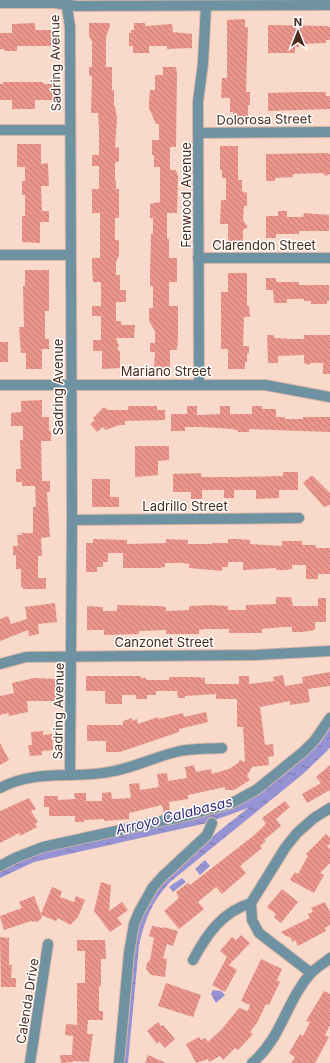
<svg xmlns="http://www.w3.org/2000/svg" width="330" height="1063" viewBox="0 0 330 1063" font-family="Inter,sans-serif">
<defs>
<pattern id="water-ripples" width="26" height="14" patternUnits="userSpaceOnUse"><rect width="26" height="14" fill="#9693d4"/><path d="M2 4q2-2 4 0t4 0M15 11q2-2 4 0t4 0" fill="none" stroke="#7c78ab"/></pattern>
<pattern id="building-back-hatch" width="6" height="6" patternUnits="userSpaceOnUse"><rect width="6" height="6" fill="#ea968d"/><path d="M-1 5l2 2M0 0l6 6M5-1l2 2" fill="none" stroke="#c07b73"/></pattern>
</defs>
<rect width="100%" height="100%" fill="#f9d9ca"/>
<g fill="url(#water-ripples)">
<path d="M330,723V747L328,750L303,774L170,882C152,901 144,921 139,946L128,1063H121L136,928L150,896L178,864L248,808L207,823L34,862L0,878V869L16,860L57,847L232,806Z"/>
<path d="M205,860L210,866L200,875L195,869Z"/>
<path d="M182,878L186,882L173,892L169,887Z"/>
<path d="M213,990L221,991L225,995L216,1003L211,994Z"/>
</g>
<g fill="url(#building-back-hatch)">
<path d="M245,19V27H248L246,92H250V105H248V117H233V112H230V98H221L222,78H227V20Z"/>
<path d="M35,23V30H55V46H17V51H4V49H0V33H12V24Z"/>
<path d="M89,23H109L110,26L106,37V67H112V90H114V106H115L117,119L115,147L119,148V161L115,163V181H116V189H119V218H115V240H119V255L116,262V275H120V290H126V302H116V321H121V325H135L134,338H116L119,346L117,348L120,352V368L102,369V351H93V340H101V316H92V306H101V282H93L92,268V258H100V213H92V189H99V166H92V155H99V128L98,113H91L92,76H89V67H92V42L89,35Z"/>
<path d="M134,23H145V26L172,24L173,32L192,34V48L167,49V46H149V53H133V46H129V33H131V30H134Z"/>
<path d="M268,25L326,26L330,27V40H326V43L299,44V47H295V53H268Z"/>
<path d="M163,67H176L177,74L176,147H170V170H176L178,176L177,213H167V239H169V258H177V282H169V306H178V337L177,350H170V370H154L155,352H150V343H155V331L149,321V308H153V286H150V275L151,234H153V218H150V204L160,202V167H154V155H152V140H159V124H156L149,108V101L150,90H155V75H163Z"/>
<path d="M3,82H43V84H57V100H35V109H12V100H0V84H3Z"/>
<path d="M302,92H326V96H330V109L268,111V93Z"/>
<path d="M17,144H41V164L48,163L49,186H41L42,211H49V222H40V243L22,242V216H25V195H22V181H25V167H17Z"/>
<path d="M220,146H238V180H242V191L247,193V206H244L243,220L248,227L243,230V242H228V224H220L221,200H226V178H222V170H220Z"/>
<path d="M327,153L330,154V174L326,176L323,173L293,174V177L275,178V181H266V154Z"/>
<path d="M278,211H287V217H303L304,213L329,215V231H299V234H276V238H266V216H278Z"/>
<path d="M25,270H49V311H45V339H49V349H42V369H26V353H21L19,327H24L23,286H25Z"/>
<path d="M228,273H247V306H249L250,317H244L243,346H249V353L247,354V362H245V369H228V349H221V292H228Z"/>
<path d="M266,278H276V282H299V285H329V301H327V304H311V301H304V299H287V303H274L273,290H266Z"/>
<path d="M267,335H273L275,338L291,339H304V335H330V374H323V363H311L308,365L304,363V355L278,356V363H268Z"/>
<rect x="0" y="342" width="8" height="20"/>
<path d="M42,400V417H49V431H51V441H41L42,481H50V492H47L50,537L41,538L42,556H38V578H46V589H23V587H21V569H16V555H13V546H18L17,535H22L21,533H33V507H36L35,486H22V482H16V469H21L20,440H23V426H11V413L21,412V401Z"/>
<path d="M128,406H157V410H165V420L125,421V425H119L106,430L103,427L97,432L90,424L95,420L93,418L104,407L108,410H128Z"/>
<path d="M187,406H197V415L220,414V406H230V414H252V406H262V409H276V417H285V419H303V417H330V432L249,429V432H238V430H234L233,429L201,427H185V431H171V414H187Z"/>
<path d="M135,446H169V460L158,461V475L135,477Z"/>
<path d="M283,472H298V490H279V498L256,499V490H234V498H224V490H202V499H191V492H173V474L201,473V477H237L283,476Z"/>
<path d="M311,476H313L330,493V505L324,507L303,483Z"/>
<path d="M92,479H110V497H119V507H92Z"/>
<path d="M93,539L127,540V544L166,543V539L188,540V544H212V543H228V539H238L250,540V544L282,546V541H302V545H316V548H330V574H318V579H306V565H292V569L285,570H276V568L243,570V562H228V567H222V571L189,568V564L183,563H165V567L159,568H123V553H108V562H103V567H97V572H86V543H93Z"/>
<path d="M276,597H291L293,606H318V598H326V622H315V630L302,632H292V627H282L262,629V633H229V629H205L199,630V634H166V630L139,631V634L104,635V630H87V606L103,607V611H117V605L159,606L166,607V611L189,610V606L212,605L228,606V610H246V605L276,604Z"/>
<path d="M55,603L57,622L38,624L39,634L29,636L28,630L0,641V619L8,616L11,624L27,619L25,607Z"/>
<path d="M330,672V686L308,689L310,702L290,705V701L260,707L265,745L273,744L274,756L268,757L269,765L252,767L247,776L250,780L234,790H225V787L188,795V799L169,802L170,812L164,814L162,805L129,813V819L104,821V819L84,820V822H75V816H49V807H44V796H58V800L75,799L74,793H86V801H102V793L111,792L112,799L131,798L129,784L139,783L140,790L159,787L157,774L167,773L168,781L187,778L185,767L194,765L196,772L211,769L212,774L229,769L238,763L240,760L245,762L243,727H237V699H216V694L185,696V698H178L177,691H156V695H147V699H136V695H122V704H108L105,703V691H86V676H141V678H146V680H169V677H198L205,678V684H239V676H249V684L274,681L273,677L283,675L285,686L303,683L302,677Z"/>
<path d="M34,678L56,679V701H27L28,712L9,716L8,713L0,715V696L14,693L12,683Z"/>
<path d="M206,712L208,722L179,729V732L120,752H106V741H87V725H123V721L132,718V721L137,719L138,724L158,717L159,719L183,713L184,717Z"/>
<path d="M43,731V735L52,734L53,750L42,751V755L30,756L28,745H32L31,732Z"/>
<path d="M0,743L9,760L0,765Z"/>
<path d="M330,765V790L307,803L302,794L321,783L316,777Z"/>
<path d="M29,798L36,809L31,811L38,822L35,824L37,827L20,836L19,833L0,843V811Z"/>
<path d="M285,801L290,807L276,819L281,826L264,840L266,841L260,846L262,848L240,866L246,873L222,894L216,887L198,902L204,909L179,929L164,911L179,898L176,892L188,883L190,885L252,837L266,824L262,818Z"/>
<path d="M326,834L330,838V844L327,846L330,849V863L320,873L324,875L314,893L290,880L295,872L298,874L308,856L306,854Z"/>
<path d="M101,882L111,885L109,911L122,902L128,910L117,918L122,924L110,932L94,911Z"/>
<path d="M52,887L62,891L60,897L74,902L76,896L85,900L78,917L70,925L58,918L56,921L41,915L42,918L37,922L31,921L4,930L0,916L22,908L19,902L34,896L41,914Z"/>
<path d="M282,889L298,902L281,923L274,917L276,914L267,907Z"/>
<path d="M325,902L330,912V925L325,928L326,931L298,946L295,940L293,942L290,937L286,936L281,932L310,918L308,914L313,912L311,908Z"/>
<path d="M152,926L163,928V927L178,931L173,946L167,944L163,958L167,959L165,977L151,975L146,969L147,963L150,960L154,938L149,936Z"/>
<path d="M241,935L250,943L229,965L237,970L225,992L212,985L227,957L220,951L232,937L236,940Z"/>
<path d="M0,937L9,938V965H12L11,978H16V987H1Z"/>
<path d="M77,940H105L106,959H101V986H99V1011H103V1020H88L87,1034H93L89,1062L73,1061V1062L61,1063L60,1055H72L73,1036L65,1035L66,1024L77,1025V983H85V951H77Z"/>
<path d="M261,959L282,969L277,980L280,982L269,1005L266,1004L257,1023L250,1032L253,1034L238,1050L235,1048L223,1060L220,1056L209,1062L208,1059L196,1063L186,1044L199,1037L201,1040L205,1038L208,1042L222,1029L239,1008L248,1011L250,1005L241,1001Z"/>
<path d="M166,983L201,995L193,1017L158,1006Z"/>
<path d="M324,991L330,994V1025L325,1035L329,1037L315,1063H291L295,1057L289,1053L300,1034L303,1036L310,1022L306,1021Z"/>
<path d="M158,1022L161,1026L163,1025L175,1039L165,1048L159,1041L157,1044L147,1031Z"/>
<path d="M148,1055L166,1063H145Z"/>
</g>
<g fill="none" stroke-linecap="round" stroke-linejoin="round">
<defs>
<g id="minor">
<path d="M66,0L70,27L72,520L70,774"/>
<path d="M0,3H55L76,6L330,5"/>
<path d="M0,130H70"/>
<path d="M199,133L330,132"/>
<path d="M0,255H70"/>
<path d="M198,258H330"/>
<path d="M199,384L198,102L203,63L206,6"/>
<path d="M0,385H265L330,397"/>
<path d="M72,520L299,518"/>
<path d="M0,664L26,657L255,655L330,651"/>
<path d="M0,788C38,768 75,780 114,771C135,767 155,757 176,752C191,748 207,749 222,748"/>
<path d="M0,866L15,858L43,847L189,815L232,803L256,790L303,752L315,740L330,718"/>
<path d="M193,960C207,934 222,912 251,903"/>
<path d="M311,973L259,933L252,920L251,903L285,848L297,833L314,818L330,808"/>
<path d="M30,1063L48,944"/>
<path d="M119,1063L129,953L134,924L139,912L153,887L162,877L207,835L212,823"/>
<path d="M252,1063C282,1038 286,1001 311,973C316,968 324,963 330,958"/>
</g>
</defs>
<use href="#minor" stroke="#d6b6a7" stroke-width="12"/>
<use href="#minor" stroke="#6e92a1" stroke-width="10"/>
</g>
<g text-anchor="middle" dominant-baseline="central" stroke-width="3" stroke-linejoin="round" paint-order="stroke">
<g font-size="13" fill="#4a2b1d" stroke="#fff">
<text transform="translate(55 63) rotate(-91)">Sadring Avenue</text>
<text transform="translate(264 119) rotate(-1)">Dolorosa Street</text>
<text transform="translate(186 195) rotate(-90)">Fenwood Avenue</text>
<text x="264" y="245">Clarendon Street</text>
<text x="166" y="371">Mariano Street</text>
<text transform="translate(58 387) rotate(-90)">Sadring Avenue</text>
<text x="185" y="506">Ladrillo Street</text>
<text x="164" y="642">Canzonet Street</text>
<text transform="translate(58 711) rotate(-89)">Sadring Avenue</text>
<text transform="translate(27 1001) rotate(-81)">Calenda Drive</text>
</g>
<g font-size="14" font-style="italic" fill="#372a77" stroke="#fff">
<text transform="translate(174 815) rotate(-14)">Arroyo Calabasas</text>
</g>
</g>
<g transform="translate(298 32)" stroke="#ffffff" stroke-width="3" paint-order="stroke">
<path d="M0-3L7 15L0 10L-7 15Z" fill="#4a2b1d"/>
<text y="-6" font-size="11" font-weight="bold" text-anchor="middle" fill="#4a2b1d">N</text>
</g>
</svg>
